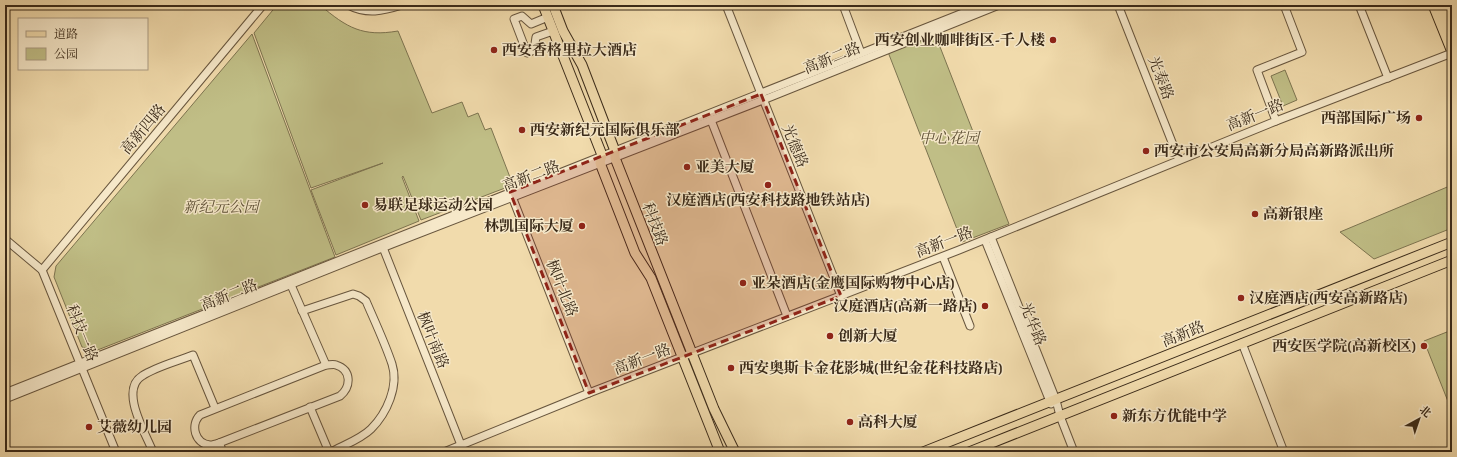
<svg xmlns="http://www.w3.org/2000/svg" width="1457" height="457" viewBox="0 0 1457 457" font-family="Alegreya,'Noto Serif SC',serif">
<rect width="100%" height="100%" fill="#f1dbac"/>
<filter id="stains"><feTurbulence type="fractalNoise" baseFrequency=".005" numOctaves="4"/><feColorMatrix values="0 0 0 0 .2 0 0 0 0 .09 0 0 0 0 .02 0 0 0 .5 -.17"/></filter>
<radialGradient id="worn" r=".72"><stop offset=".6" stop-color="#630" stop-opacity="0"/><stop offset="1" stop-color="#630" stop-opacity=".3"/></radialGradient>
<g fill="#c0be86" stroke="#7d7450">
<path d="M277,5H320C347,28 363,37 398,31L432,113L462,102L468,117L478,113L485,130L491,128L513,185L421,220L403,176L402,177L419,221L336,255L311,190L383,163L311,188L254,33Z"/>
<path d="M252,34L335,257L95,351L82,347L54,277L56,266Z"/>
<path d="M935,34L1009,224L962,242L888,52Z"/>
<path d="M1285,70L1297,100L1283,106L1271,76Z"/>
<path d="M1452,185V228L1374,259L1340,232Z"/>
<path d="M1452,330V408L1451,409L1424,341Z"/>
</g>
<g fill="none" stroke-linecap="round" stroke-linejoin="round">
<defs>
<g id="minor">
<path d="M348,5C367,15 383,11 402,5"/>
<path d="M726,5L841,296"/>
<path d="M843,5L861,53"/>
<path d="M1118,5L1179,160"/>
<path d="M1359,5L1388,78"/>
<path d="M548,17L531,24L522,16L514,19L527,53L534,50L536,37L553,31"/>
<path d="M711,120L787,316"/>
<path d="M1276,121L1257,70L1302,52L1284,5"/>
<path d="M511,194L589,393"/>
<path d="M991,237L1056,400L1060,416L1074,452"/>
<path d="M5,239L42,270L116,452"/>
<path d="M985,240L1051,404"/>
<path d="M382,245L461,445"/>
<path d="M943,257L970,326"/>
<path d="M42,270L263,5"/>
<path d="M291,285L326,365"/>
<path d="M302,311L353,294L359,296L366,301C375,322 385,343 392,364C399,386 387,413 371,429C361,439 344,445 331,452"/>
<path d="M1242,343L1284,452"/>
<path d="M326,365C329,365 334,364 336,365C352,370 351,387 340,396L219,443C216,444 212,445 210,445C195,444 190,425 200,415Z"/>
<path d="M5,393L983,5"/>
<path d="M5,399L392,244L763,100L999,5"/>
<path d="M310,407L329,452"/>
<path d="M219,443L223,452"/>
<path d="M153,452C146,434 119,390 142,376C155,367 178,361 193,355L215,408"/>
<path d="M444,452L589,393L959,250L1276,121L1452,53"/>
</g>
<g id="major">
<path d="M543,5L602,155L600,163L635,253L651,278L720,452"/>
<path d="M553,5L563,31L582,65L615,151V158L714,409L735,452"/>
<path d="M1433,5L1452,52"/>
<path d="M923,452L1452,242"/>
<path d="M969,452L1452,260"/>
</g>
<g id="highway">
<path d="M1442,5L1452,31"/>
<path d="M1449,5L1452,12"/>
</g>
</defs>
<use href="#minor" stroke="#68563e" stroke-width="9"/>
<use href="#major" stroke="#3a2a19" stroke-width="11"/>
<use href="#highway" stroke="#3a2a19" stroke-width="12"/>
<use href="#minor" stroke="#f6e8c9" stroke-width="7"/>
<use href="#major" stroke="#f1dbac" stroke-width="9"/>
<use href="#highway" stroke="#f1dbac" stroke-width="10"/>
</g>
<path fill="#8f2418" fill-opacity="0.2" stroke="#8f2418" stroke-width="3" stroke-dasharray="8 5" stroke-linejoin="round" d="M761,94L841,296L589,393L510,192Z"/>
<g fill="#8f2418" stroke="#f6e8c9" stroke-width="1.5">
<circle cx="1053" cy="40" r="4"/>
<circle cx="494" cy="50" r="4"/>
<circle cx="1419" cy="118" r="4"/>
<circle cx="522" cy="130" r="4"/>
<circle cx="1146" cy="151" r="4"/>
<circle cx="687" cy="167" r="4"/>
<circle cx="768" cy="185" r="4"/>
<circle cx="365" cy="205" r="4"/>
<circle cx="1255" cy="214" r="4"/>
<circle cx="582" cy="226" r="4"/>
<circle cx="743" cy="283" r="4"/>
<circle cx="1241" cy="298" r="4"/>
<circle cx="985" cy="306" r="4"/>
<circle cx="830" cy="336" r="4"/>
<circle cx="1424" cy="346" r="4"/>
<circle cx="731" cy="368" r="4"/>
<circle cx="1114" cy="416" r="4"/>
<circle cx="850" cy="422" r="4"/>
<circle cx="89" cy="427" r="4"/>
</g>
<g text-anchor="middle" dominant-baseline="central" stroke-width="3" stroke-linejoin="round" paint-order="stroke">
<g font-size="15" font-weight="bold" fill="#3a2a19" stroke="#f6e8c9" text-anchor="start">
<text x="1045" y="40" text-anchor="end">西安创业咖啡街区-千人楼</text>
<text x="502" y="50">西安香格里拉大酒店</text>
<text x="1411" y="118" text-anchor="end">西部国际广场</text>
<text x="530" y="130">西安新纪元国际俱乐部</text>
<text x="1154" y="151">西安市公安局高新分局高新路派出所</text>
<text x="695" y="167">亚美大厦</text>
<text x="768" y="200" text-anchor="middle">汉庭酒店(西安科技路地铁站店)</text>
<text x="373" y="205">易联足球运动公园</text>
<text x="1263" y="214">高新银座</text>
<text x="574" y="226" text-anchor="end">林凯国际大厦</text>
<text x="751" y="283">亚朵酒店(金鹰国际购物中心店)</text>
<text x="1249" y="298">汉庭酒店(西安高新路店)</text>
<text x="977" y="306" text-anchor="end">汉庭酒店(高新一路店)</text>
<text x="838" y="336">创新大厦</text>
<text x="1416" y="346" text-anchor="end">西安医学院(高新校区)</text>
<text x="739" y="368">西安奥斯卡金花影城(世纪金花科技路店)</text>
<text x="1122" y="416">新东方优能中学</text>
<text x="858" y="422">高科大厦</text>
<text x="97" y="427">艾薇幼儿园</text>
</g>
<g font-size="15" fill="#3a2a19" stroke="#f6e8c9">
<text transform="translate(832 58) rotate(-22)">高新二路</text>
<text transform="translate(1161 78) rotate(69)">光泰路</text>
<text transform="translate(1255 115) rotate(-22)">高新一路</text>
<text transform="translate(143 129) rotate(-50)">高新四路</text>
<text transform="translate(795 146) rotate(68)">光德路</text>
<text transform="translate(531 176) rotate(-21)">高新二路</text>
<text transform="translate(655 224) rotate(69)">科技路</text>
<text transform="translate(944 242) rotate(-21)">高新一路</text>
<text transform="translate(562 288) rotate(68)">枫叶北路</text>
<text transform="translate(229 295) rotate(-22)">高新二路</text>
<text transform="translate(1033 324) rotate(68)">光华路</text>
<text transform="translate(82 333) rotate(68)">科技一路</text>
<text transform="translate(1183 334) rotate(-22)">高新路</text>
<text transform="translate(433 340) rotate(68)">枫叶南路</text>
<text transform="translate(642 359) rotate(-21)">高新一路</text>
</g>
<g font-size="15" font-style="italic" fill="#5c4f34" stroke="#f6e8c9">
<text x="949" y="138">中心花园</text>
<text x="221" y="207">新纪元公园</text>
</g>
</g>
<rect width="1457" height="457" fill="none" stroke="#f1dbac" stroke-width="20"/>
<rect x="6" y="6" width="1445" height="445" fill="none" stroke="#3a2a19" stroke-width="2"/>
<rect x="10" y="10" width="1437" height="437" fill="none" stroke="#3a2a19"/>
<rect x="18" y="18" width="130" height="52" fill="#f6e8c9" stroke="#ab9c83"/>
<rect x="26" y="31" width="20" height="6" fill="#f1dbac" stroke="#ab9c83"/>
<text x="54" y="38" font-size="12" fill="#3a2a19">道路</text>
<rect x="26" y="48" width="20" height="12" fill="#c0be86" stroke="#ab9c83"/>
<text x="54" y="58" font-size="12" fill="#3a2a19">公园</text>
<g transform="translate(1419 419) rotate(40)" stroke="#f6e8c9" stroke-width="3" paint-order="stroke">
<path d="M0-3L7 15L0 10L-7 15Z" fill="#3a2a19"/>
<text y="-6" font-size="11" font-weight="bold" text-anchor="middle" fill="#3a2a19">北</text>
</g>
<rect width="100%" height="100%" filter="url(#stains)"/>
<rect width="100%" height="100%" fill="url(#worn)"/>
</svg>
